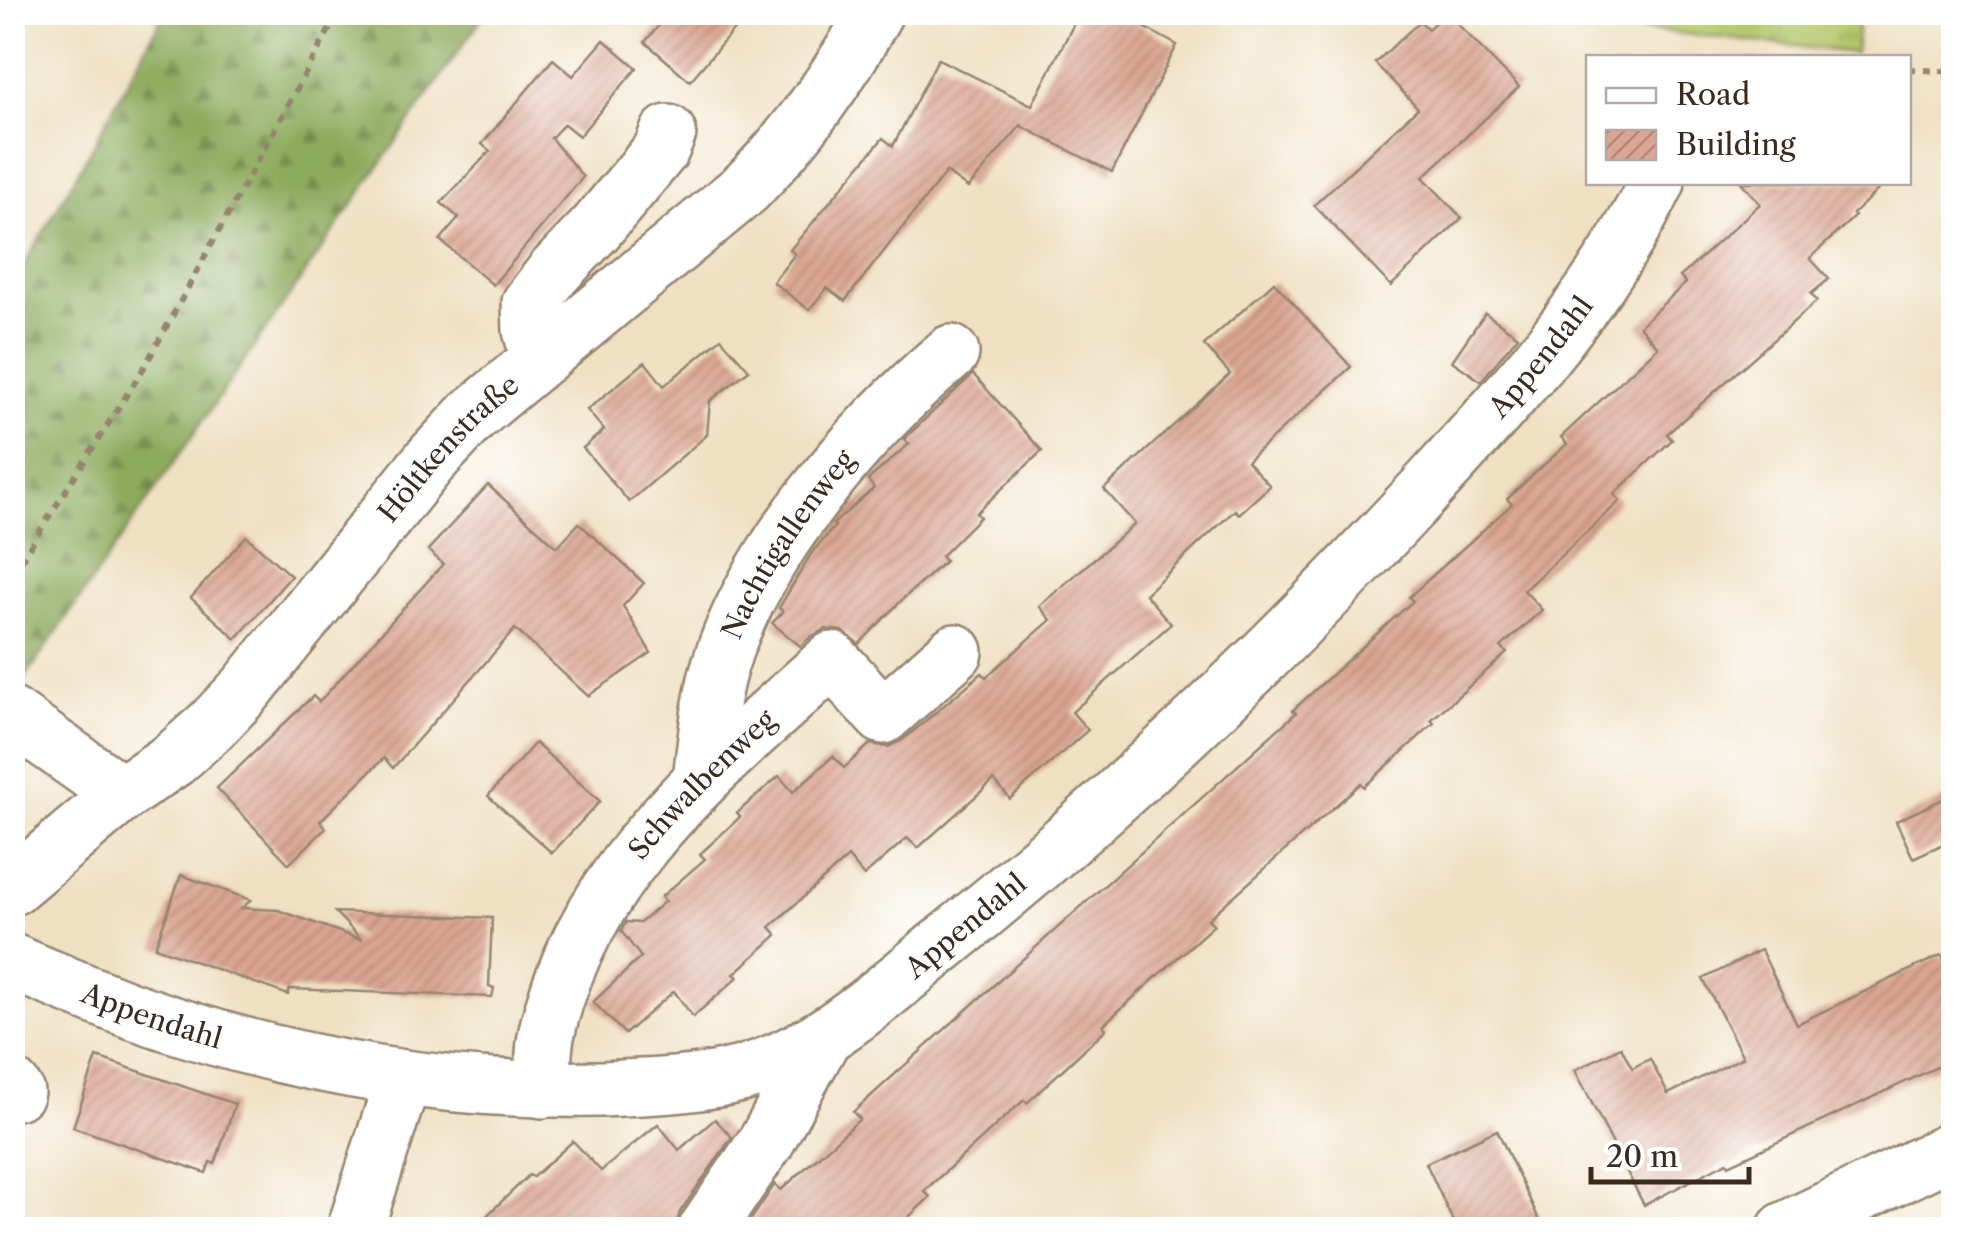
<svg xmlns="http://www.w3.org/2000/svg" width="1966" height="1242" viewBox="0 0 1966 1242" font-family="'Libre Caslon Text',serif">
<defs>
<pattern id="grass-tufts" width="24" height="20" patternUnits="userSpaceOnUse" patternTransform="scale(2.5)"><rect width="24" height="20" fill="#b2c669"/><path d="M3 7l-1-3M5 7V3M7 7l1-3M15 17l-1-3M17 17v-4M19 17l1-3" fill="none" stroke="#9aaa5b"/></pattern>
<pattern id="forest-firs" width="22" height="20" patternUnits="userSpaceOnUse" patternTransform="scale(2.5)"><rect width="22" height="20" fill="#8dab5d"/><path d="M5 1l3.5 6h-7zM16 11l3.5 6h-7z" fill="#748b4c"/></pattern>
<pattern id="building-hatch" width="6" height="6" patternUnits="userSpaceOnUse" patternTransform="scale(2.5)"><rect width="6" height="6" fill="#dba591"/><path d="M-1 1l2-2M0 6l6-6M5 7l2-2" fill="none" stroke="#b38776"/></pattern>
</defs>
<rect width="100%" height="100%" fill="#fff"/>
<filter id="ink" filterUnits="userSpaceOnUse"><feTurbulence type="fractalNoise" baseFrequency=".01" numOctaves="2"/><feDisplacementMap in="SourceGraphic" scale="20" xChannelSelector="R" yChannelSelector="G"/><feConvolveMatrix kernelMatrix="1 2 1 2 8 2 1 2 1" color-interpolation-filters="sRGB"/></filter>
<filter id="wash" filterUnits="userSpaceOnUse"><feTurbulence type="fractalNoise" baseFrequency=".0048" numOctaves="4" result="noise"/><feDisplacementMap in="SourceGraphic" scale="40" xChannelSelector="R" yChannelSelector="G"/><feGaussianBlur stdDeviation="2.25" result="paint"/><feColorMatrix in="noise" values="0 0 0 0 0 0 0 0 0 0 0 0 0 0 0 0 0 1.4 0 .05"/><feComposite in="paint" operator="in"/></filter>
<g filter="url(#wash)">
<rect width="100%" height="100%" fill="#efe0c2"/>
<path fill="url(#grass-tufts)" stroke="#767844" stroke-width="2.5" d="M1572,13H1859L1855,53L1632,28Z"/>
<path fill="url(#forest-firs)" stroke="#646a3e" stroke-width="2.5" d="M164,13H485L13,695V284L87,157Z"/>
<g id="blocks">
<g fill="url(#building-hatch)">
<path d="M670,12H749L690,81L645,42Z"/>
<path d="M1080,12H1116L1177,45L1112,172L1021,126L1022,124L968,188L946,172L845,301L827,288L809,310L773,282L795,254L790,250L883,138L893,146L938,59L1032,105Z"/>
<path d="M1446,12L1519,87L1423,177L1462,218L1391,286L1314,205L1418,108L1375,63L1420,21L1428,29Z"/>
<path d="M604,40L637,68L579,136L564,124L551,138L583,177L493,285L440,240L459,218L441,203L490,151L482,144L553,59L573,76Z"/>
<path d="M1741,182H1886L1853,214L1855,216L1810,258L1829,279L1811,294L1817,301L1667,434L1672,440L1614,494L1620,501L1524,590L1542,610L1501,647L1507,653L1431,720L1434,723L1364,787L1361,783L1208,919L1214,925L1103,1025L1106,1029L1027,1103L1024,1100L924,1191L930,1197L895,1230H744L775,1184L781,1190L860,1119L853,1112L1296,713L1293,710L1413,601L1409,597L1512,504L1507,499L1567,444L1561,437L1658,347L1639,326L1686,283L1680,277L1760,204Z"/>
<path d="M1274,282L1351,367L1247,461L1270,486L1239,514L1235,510L1145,594L1171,624L1072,712L1088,730L1010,799L994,780L918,848L907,838L864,876L848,857L770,927L777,935L734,974L738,977L693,1017L674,991L625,1034L593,1002L641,957L621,931L626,922L640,923L665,901L661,897L705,859L700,854L740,817L737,813L779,776L793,792L833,756L844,768L870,744L888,747L903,740L982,673L986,677L1051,620L1039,606L1135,524L1104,489L1230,374L1204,345Z"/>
<path d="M1485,313L1518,336L1481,381L1452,361Z"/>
<path d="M721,338L749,370L710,401L707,435L629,502L583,448L604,430L587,410L645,362L664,386Z"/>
<path d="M973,374L1042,451L976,513L980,517L941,556L945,561L904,598L859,644L842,631L826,629L812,636L800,646L772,623L783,612L779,608L811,554L835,526L833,524L874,488L868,480L909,444L904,439Z"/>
<path d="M488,485L557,547L579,523L644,583L623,606L651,653L588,696L515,629L393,768L384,758L320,821L326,828L289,864L217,788L313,696L319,702L443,564L428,550Z"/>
<path d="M246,536L291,576L236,639L191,598Z"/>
<path d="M535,743L600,801L552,853L488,796Z"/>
<path d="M1954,794V839L1913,858L1896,821Z"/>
<path d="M181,875L251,900L242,908L278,910L362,940L335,912L492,918L489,986L494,988L492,997L290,989L288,995L155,947Z"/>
<path d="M1761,950L1797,1024L1941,955L1943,958L1954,953V1059L1729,1165L1727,1162L1644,1205L1575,1070L1621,1047L1632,1068L1650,1059L1668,1094L1743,1057L1703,979Z"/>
<path d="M97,1057L235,1104L215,1164L210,1162L206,1173L73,1127Z"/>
<path d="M715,1119L732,1137L680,1212L675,1230H472L529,1175L533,1177L573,1141L601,1171L658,1124L679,1150Z"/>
<path d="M1497,1130L1544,1230H1457L1426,1163Z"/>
</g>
</g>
</g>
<g filter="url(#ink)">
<use href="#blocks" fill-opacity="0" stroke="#958570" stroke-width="2.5"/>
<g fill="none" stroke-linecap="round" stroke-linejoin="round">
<defs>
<g id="minor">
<path d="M539,359L531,330L530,303L554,272L596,228L661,150L668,133"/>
<path d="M12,716L122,794"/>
<path id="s1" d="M701,779C706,740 709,702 720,665C756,551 860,429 951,353"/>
<path id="s2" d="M12,887L122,794L174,759L212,725L247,688L430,461L473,415L746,188C798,135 840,77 875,12"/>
<path id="s3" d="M12,962C54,979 94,997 136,1012C286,1065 440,1093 599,1089C646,1087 695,1086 741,1074C824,1051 888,988 954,935C1121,800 1277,650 1423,492C1511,395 1599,302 1657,182"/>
<path d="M12,1087L16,1092"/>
<path id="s4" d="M542,1090C543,1072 543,1054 546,1036C581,872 714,767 832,660L883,716L955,652"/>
<path d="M355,1230L403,1079"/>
<path d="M706,1230L766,1142L823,1038"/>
<path d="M1785,1230L1954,1149"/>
</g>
</defs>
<use href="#minor" stroke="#958570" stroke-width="60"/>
<g stroke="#958570" stroke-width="6" stroke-dasharray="8 8" stroke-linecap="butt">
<path d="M1742,58H1758"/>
<path d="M1908,69L1954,72"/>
<path d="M12,575L145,366L339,12"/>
</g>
<use href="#minor" stroke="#fff" stroke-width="55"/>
</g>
</g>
<g text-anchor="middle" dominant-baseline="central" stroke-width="10" stroke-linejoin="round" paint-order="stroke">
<g font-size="28" fill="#3b2a1e" stroke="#fff">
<text stroke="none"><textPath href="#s3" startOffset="1830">Appendahl</textPath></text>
<text stroke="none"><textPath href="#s2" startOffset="622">Höltkenstraße</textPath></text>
<text stroke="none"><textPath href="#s1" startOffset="255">Nachtigallenweg</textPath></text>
<text stroke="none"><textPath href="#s4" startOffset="355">Schwalbenweg</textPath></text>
<text stroke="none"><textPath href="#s3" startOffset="1020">Appendahl</textPath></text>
<text stroke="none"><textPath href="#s3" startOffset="150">Appendahl</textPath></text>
</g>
</g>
<rect width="1966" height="1242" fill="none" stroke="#fff" stroke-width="50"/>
<rect x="1586" y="55" width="325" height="130" fill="#ffffff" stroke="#b1aaa5" stroke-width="2.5"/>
<rect x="1606" y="88" width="50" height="15" fill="#ffffff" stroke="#b1aaa5" stroke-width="2.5"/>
<text x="1676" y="105" font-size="30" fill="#3b2a1e">Road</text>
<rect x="1606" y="130" width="50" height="30" fill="url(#building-hatch)" stroke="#b1aaa5" stroke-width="2.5"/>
<text x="1676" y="155" font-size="30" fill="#3b2a1e">Building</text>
<path d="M1591 1167v15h158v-15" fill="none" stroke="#3b2a1e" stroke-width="5"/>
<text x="1606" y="1167" font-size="30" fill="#3b2a1e" stroke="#ffffff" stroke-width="8" paint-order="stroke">20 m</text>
</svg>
